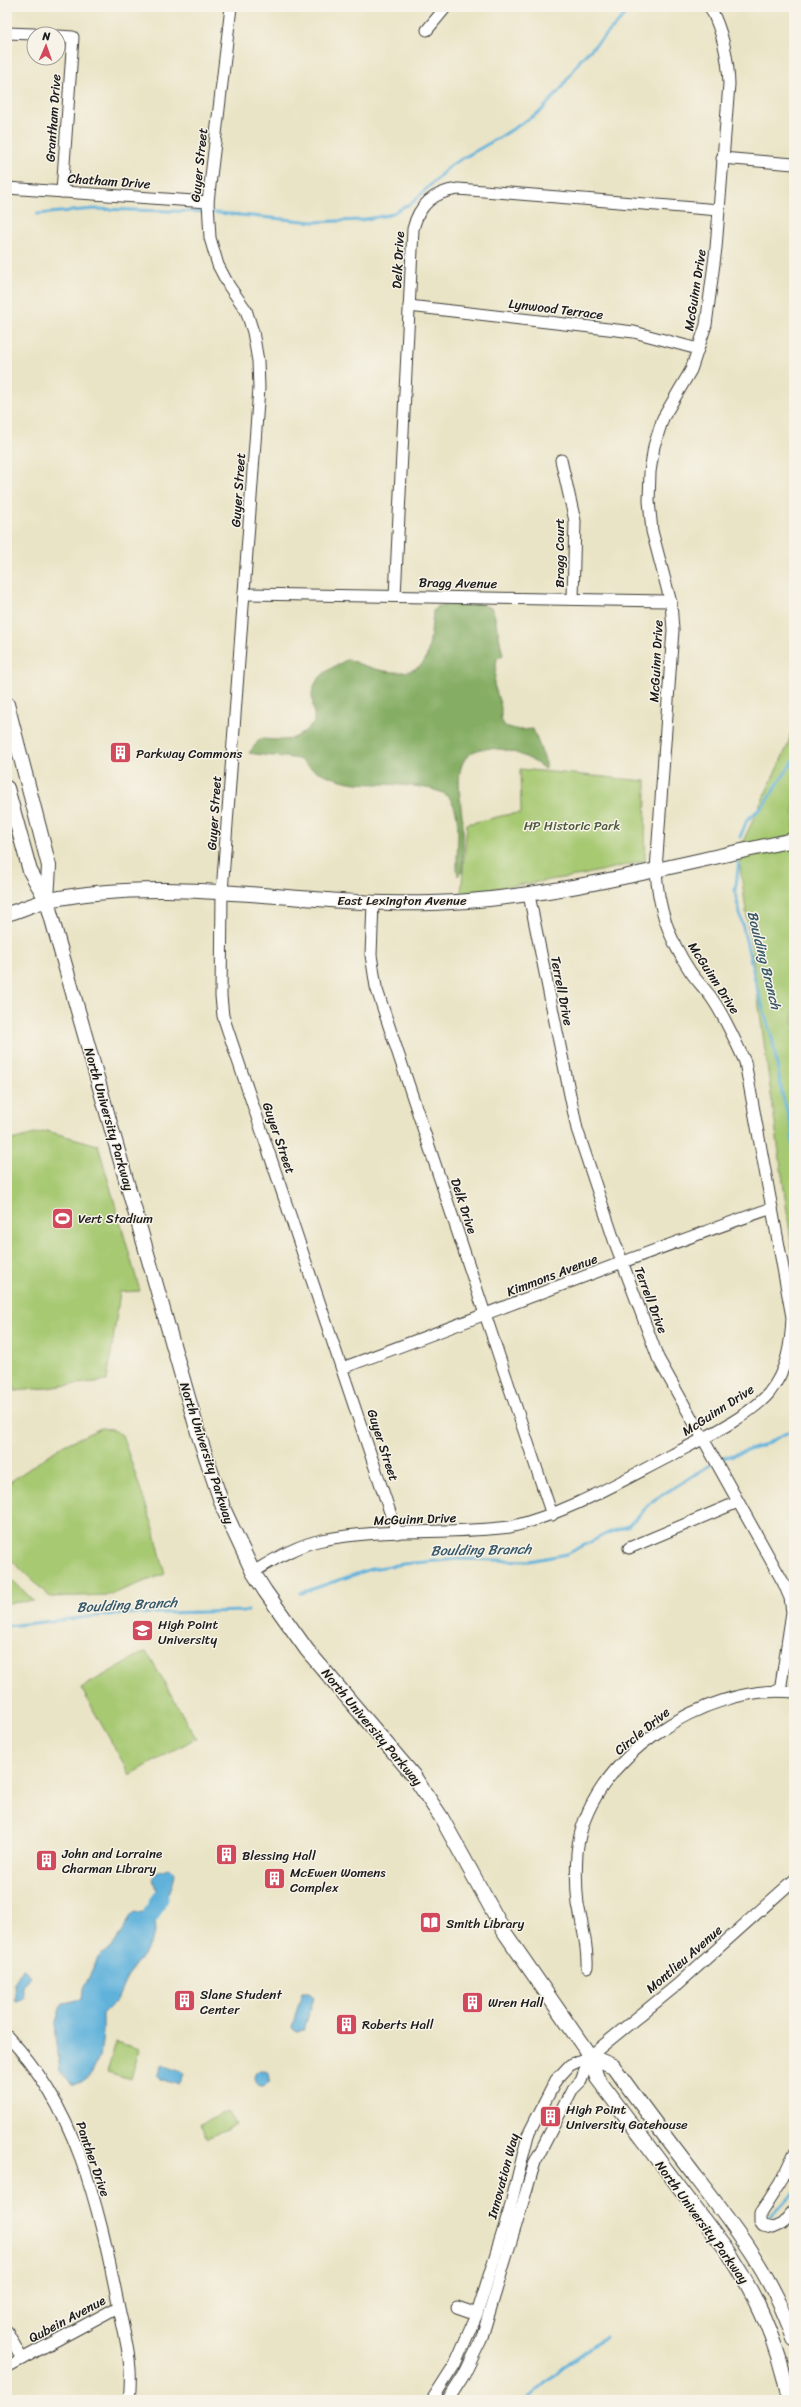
<svg xmlns="http://www.w3.org/2000/svg" width="801" height="2407" viewBox="0 0 801 2407" font-family="Sriracha,sans-serif">
<rect width="100%" height="100%" fill="#f7f3e8"/>
<filter id="ink" filterUnits="userSpaceOnUse"><feTurbulence type="fractalNoise" baseFrequency=".025" numOctaves="2"/><feDisplacementMap in="SourceGraphic" scale="8" xChannelSelector="R" yChannelSelector="G"/><feConvolveMatrix kernelMatrix="1 2 1 2 8 2 1 2 1" color-interpolation-filters="sRGB"/></filter>
<filter id="wash" filterUnits="userSpaceOnUse"><feTurbulence type="fractalNoise" baseFrequency=".012" numOctaves="4" result="noise"/><feDisplacementMap in="SourceGraphic" scale="16" xChannelSelector="R" yChannelSelector="G"/><feGaussianBlur stdDeviation="0.9" result="paint"/><feColorMatrix in="noise" values="0 0 0 0 0 0 0 0 0 0 0 0 0 0 0 0 0 1.4 0 .05"/><feComposite in="paint" operator="in"/></filter>
<g filter="url(#wash)">
<rect width="100%" height="100%" fill="#eae4c6"/>
<g fill="#a7c972" stroke="#627247">
<path d="M794,719V1263L738,852L788,745Z"/>
<path d="M520,769L646,781L645,861L582,875L461,894L467,824L510,814L521,813Z"/>
<path d="M47,1131L98,1145L140,1291L120,1292L107,1381C76,1383 46,1389 15,1391V1386L7,1379V1141Z"/>
<path d="M101,1428L112,1429L122,1435L154,1529L165,1574L109,1595L50,1597L7,1556V1484L62,1446Z"/>
<path d="M7,1575L34,1601L7,1603Z"/>
<path d="M146,1651L196,1738L130,1775L81,1688Z"/>
<path d="M116,2042L139,2049L131,2079L107,2072Z"/>
<path d="M228,2111L235,2125L208,2138L201,2124Z"/>
</g>
<path fill="#85ad64" stroke="#506440" d="M478,603L491,608L494,613L503,655L497,658L494,684L501,707V720L505,726L519,730L533,729L546,763V769C541,767 538,764 533,761C523,755 510,750 498,749C445,743 461,794 463,826C464,841 462,857 462,872L458,876C454,852 464,822 451,800C441,782 377,785 357,783C343,782 322,774 311,768C306,765 303,761 298,759C282,756 265,756 249,753L260,739C289,740 291,744 314,723C315,713 312,704 312,695C313,675 334,667 348,659C367,668 408,682 424,662C430,654 432,622 433,611L438,606Z"/>
<g fill="#60b2db" stroke="#3e677c">
<path d="M168,1868L175,1873C174,1882 170,1895 162,1899L158,1897L153,1879L157,1872Z"/>
<path d="M143,1912L155,1919L156,1933L143,1955L127,1977L117,2000L103,2014C104,2037 102,2079 73,2085L60,2071L55,2026L60,2008L64,2003L82,1999L83,1989L99,1957L115,1943L132,1914Z"/>
<path d="M23,1968L30,1976L22,1986L24,1998L15,2002L14,1983Z"/>
<path d="M302,1993H309L314,1997L304,2030L297,2031L292,2027Z"/>
<path d="M164,2066L182,2072L184,2074L179,2085L160,2079L157,2076L161,2067Z"/>
<circle cx="262" cy="2078" r="8"/>
</g>
<g fill="none" stroke-linecap="round" stroke-linejoin="round">
<g stroke="#60b2db" stroke-width="3">
<path d="M37,214L94,209L207,212L314,222L361,220L389,215L413,202L451,165L502,136L541,111L560,90L581,59L620,21L629,7"/>
<path d="M740,837L747,820L763,806L794,760"/>
<path d="M739,861L735,892L756,984L773,1042L782,1094L792,1128L794,1158"/>
<path d="M723,1458L762,1446L794,1429"/>
<path d="M301,1593L371,1569L403,1564L459,1559L530,1561L567,1554L606,1534L628,1526L654,1500L710,1465"/>
<path d="M7,1626L116,1614L248,1611"/>
<path d="M769,2219L794,2192"/>
<path d="M526,2400L563,2367L605,2337"/>
</g>
<path stroke="#60b2db" stroke-width="17" d="M151,1915L160,1898"/>
</g>
</g>
<g filter="url(#ink)">
<g fill="none" stroke-linecap="round" stroke-linejoin="round">
<defs>
<g id="minor">
<path d="M231,7L208,202L210,238L218,265L229,286L246,310L253,332L258,361L259,388L222,892L221,996L223,1016L397,1533"/>
<path d="M427,30L446,7"/>
<path d="M7,33L34,34"/>
<path d="M58,36L73,37L62,192"/>
<path d="M722,158L794,164"/>
<path d="M7,188L208,202"/>
<path d="M409,306L634,332L698,349"/>
<path d="M561,460L575,521L573,599"/>
<path d="M244,594L667,601L671,603"/>
<path d="M395,596L413,229C419,204 434,192 458,189L719,210"/>
<path d="M529,895L577,1129L614,1240L658,1358L783,1582L790,1598L792,1612L780,1691"/>
<path d="M373,903L371,955L376,987L552,1515"/>
<path d="M342,1368C486,1315 627,1258 772,1208"/>
<path d="M629,1548L738,1502"/>
<path d="M253,1572C275,1559 297,1545 322,1540C383,1527 448,1535 510,1527C568,1513 619,1482 672,1455C700,1440 749,1417 769,1393C787,1370 791,1345 792,1317L745,1062C735,1040 725,1017 711,997C704,988 696,980 690,971C669,939 658,908 656,870L673,630L671,603L652,531L649,501L650,472L654,446L663,418L691,370L706,325L716,248L729,84C728,56 723,32 710,7"/>
<path d="M587,1967C588,1946 582,1926 578,1904C576,1888 576,1870 577,1853C586,1759 705,1683 794,1692"/>
<path d="M7,2036C76,2106 98,2205 117,2298C124,2335 134,2362 129,2400"/>
<path d="M794,2154L780,2183L760,2214V2222L763,2226L773,2228L782,2224L794,2210"/>
<path d="M457,2307L477,2314"/>
<path d="M7,2331L22,2359"/>
<path d="M7,2367L118,2307"/>
<path d="M432,2400L455,2364L477,2314L509,2212L528,2135L556,2080L570,2065L590,2056L677,1985L794,1880"/>
<path d="M448,2400L464,2375L481,2340L535,2162L572,2090L581,2081L590,2056"/>
</g>
<g id="major">
<path d="M7,704L49,866L47,900"/>
<path d="M7,788L30,871L47,901L55,930L199,1436L224,1510L253,1572L265,1591L307,1650L413,1775L441,1817L505,1933L590,2056L597,2078L728,2252C758,2298 779,2346 789,2400"/>
<path d="M7,914C21,910 35,903 49,900C176,874 304,907 432,903C555,899 674,864 794,840"/>
<path d="M590,2056L613,2066C639,2102 666,2138 693,2173C733,2225 773,2276 794,2339"/>
</g>
</defs>
<use href="#minor" stroke="#3b3a36" stroke-width="13"/>
<use href="#major" stroke="#3b3a36" stroke-width="16"/>
<use href="#minor" stroke="#fff" stroke-width="11"/>
<use href="#major" stroke="#fff" stroke-width="14"/>
</g>
</g>
<defs>
<symbol id="building-square" viewBox="-11 -11 22 22"><rect x="-9" y="-9" width="18" height="18" rx="4" fill="#d1495b" stroke="#f7f3e8"/><path d="M-4-6H4V6H1V3H-1V6H-4ZM-2.5-4.3h1.7v1.8h-1.7ZM.8-4.3h1.7v1.8H.8ZM-2.5-1h1.7V.8h-1.7ZM.8-1h1.7V.8H.8Z" fill="#fff"/></symbol>
<symbol id="stadium-square" viewBox="-11 -11 22 22"><rect x="-9" y="-9" width="18" height="18" rx="4" fill="#d1495b" stroke="#f7f3e8"/><path d="M0-5a6.5 5 0 1 0 0 10a6.5 5 0 1 0 0-10ZM-3.5-1.8h7v3.6h-7Z" fill="#fff"/></symbol>
<symbol id="university-square" viewBox="-11 -11 22 22"><rect x="-9" y="-9" width="18" height="18" rx="4" fill="#d1495b" stroke="#f7f3e8"/><path d="M0-5L7-2L0 1L-7-2ZM-4 1L0 2.5L4 1V4Q0 6-4 4Z" fill="#fff"/></symbol>
<symbol id="library-square" viewBox="-11 -11 22 22"><rect x="-9" y="-9" width="18" height="18" rx="4" fill="#d1495b" stroke="#f7f3e8"/><path d="M-6-4Q-3-5.5-.7-3.5V5Q-3 3-6 4ZM6-4Q3-5.5 .7-3.5V5Q3 3 6 4Z" fill="#fff"/></symbol>
</defs>
<g fill-rule="evenodd">
<use href="#building-square" x="108" y="740" width="25" height="25"/>
<use href="#stadium-square" x="50" y="1206" width="25" height="25"/>
<use href="#university-square" x="130" y="1618" width="25" height="25"/>
<use href="#building-square" x="214" y="1842" width="25" height="25"/>
<use href="#building-square" x="34" y="1848" width="25" height="25"/>
<use href="#building-square" x="262" y="1866" width="25" height="25"/>
<use href="#library-square" x="418" y="1910" width="25" height="25"/>
<use href="#building-square" x="172" y="1988" width="25" height="25"/>
<use href="#building-square" x="460" y="1990" width="25" height="25"/>
<use href="#building-square" x="334" y="2012" width="25" height="25"/>
<use href="#building-square" x="538" y="2104" width="25" height="25"/>
</g>
<g text-anchor="middle" dominant-baseline="central" stroke-width="3" stroke-linejoin="round" paint-order="stroke">
<g font-size="13" fill="#1c1c1c" stroke="#f7f3e8">
<text transform="translate(53 118) rotate(-86)">Grantham Drive</text>
<text transform="translate(199 165) rotate(-84)">Guyer Street</text>
<text transform="translate(109 181) rotate(4)">Chatham Drive</text>
<text transform="translate(398 260) rotate(-87)">Delk Drive</text>
<text transform="translate(695 290) rotate(-81)">McGuinn Drive</text>
<text transform="translate(556 309) rotate(7)">Lynwood Terrace</text>
<text transform="translate(238 490) rotate(-86)">Guyer Street</text>
<text transform="translate(559 553) rotate(-90)">Bragg Court</text>
<text transform="translate(458 583) rotate(1)">Bragg Avenue</text>
<text transform="translate(656 661) rotate(-87)">McGuinn Drive</text>
<text transform="translate(214 813) rotate(-86)">Guyer Street</text>
<text x="402" y="900">East Lexington Avenue</text>
<text transform="translate(714 978) rotate(57)">McGuinn Drive</text>
<text transform="translate(562 991) rotate(79)">Terrell Drive</text>
<text transform="translate(109 1119) rotate(74)">North University Parkway</text>
<text transform="translate(279 1138) rotate(71)">Guyer Street</text>
<text transform="translate(464 1206) rotate(72)">Delk Drive</text>
<text transform="translate(552 1275) rotate(-21)">Kimmons Avenue</text>
<text transform="translate(651 1300) rotate(69)">Terrell Drive</text>
<text transform="translate(718 1410) rotate(-33)">McGuinn Drive</text>
<text transform="translate(383 1445) rotate(72)">Guyer Street</text>
<text transform="translate(207 1453) rotate(72)">North University Parkway</text>
<text transform="translate(415 1519) rotate(-2)">McGuinn Drive</text>
<text transform="translate(372 1727) rotate(50)">North University Parkway</text>
<text transform="translate(642 1731) rotate(-39)">Circle Drive</text>
<text transform="translate(684 1959) rotate(-41)">Montlieu Avenue</text>
<text transform="translate(93 2159) rotate(71)">Panther Drive</text>
<text transform="translate(503 2176) rotate(-75)">Innovation Way</text>
<text transform="translate(702 2222) rotate(54)">North University Parkway</text>
<text transform="translate(67 2319) rotate(-28)">Qubein Avenue</text>
</g>
<g font-size="13" fill="#1c1c1c" stroke="#f7f3e8" text-anchor="start">
<text x="136" y="753">Parkway Commons</text>
<text x="78" y="1218">Vert Stadium</text>
<text x="158" y="1624">High Point<tspan x="158" dy="15">University</tspan></text>
<text x="62" y="1853">John and Lorraine<tspan x="62" dy="15">Charman Library</tspan></text>
<text x="242" y="1855">Blessing Hall</text>
<text x="290" y="1872">McEwen Womens<tspan x="290" dy="15">Complex</tspan></text>
<text x="446" y="1923">Smith Library</text>
<text x="200" y="1994">Slane Student<tspan x="200" dy="15">Center</tspan></text>
<text x="488" y="2002">Wren Hall</text>
<text x="362" y="2024">Roberts Hall</text>
<text x="566" y="2109">High Point<tspan x="566" dy="15">University Gatehouse</tspan></text>
</g>
<g font-size="13" fill="#4d593a" stroke="#f7f3e8">
<text x="572" y="825">HP Historic Park</text>
</g>
<g font-size="14" font-style="italic" fill="#375868" stroke="#f7f3e8">
<text transform="translate(764 960) rotate(76)">Boulding Branch</text>
<text transform="translate(481 1550) rotate(-1)">Boulding Branch</text>
<text transform="translate(127 1605) rotate(-3)">Boulding Branch</text>
</g>
</g>
<rect width="801" height="2407" fill="none" stroke="#f7f3e8" stroke-width="24"/>
<g transform="translate(46 46) rotate(2)"><circle r="19" fill="#f7f3e8" stroke="#9f9d96"/>
<path d="M0-3L7 15L0 10L-7 15Z" fill="#d1495b"/>
<text y="-6" font-size="11" font-weight="bold" text-anchor="middle" fill="#1c1c1c">N</text>
</g>
</svg>
